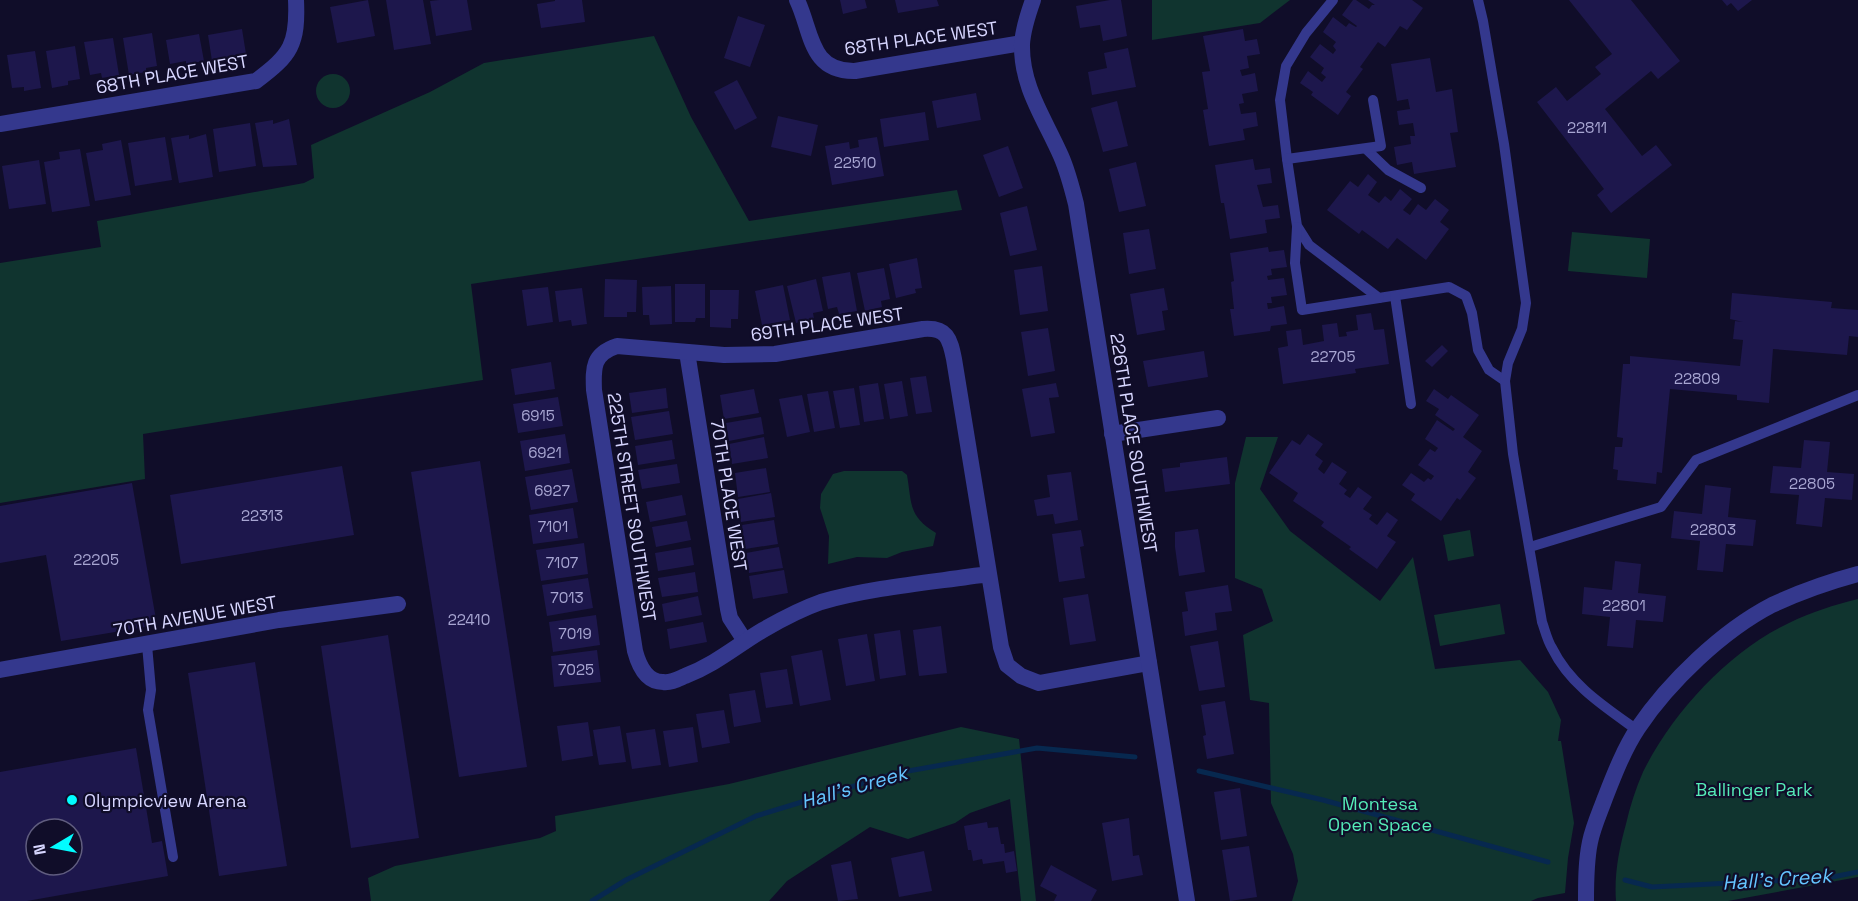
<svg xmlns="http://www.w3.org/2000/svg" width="1858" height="901" viewBox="0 0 1858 901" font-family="'Space Grotesk',sans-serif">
<rect width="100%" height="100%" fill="#100d29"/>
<g fill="#10342f">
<path d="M1152,0H1290L1260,23L1152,40Z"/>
<path d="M654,36L691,117L749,221L957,190L962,210L471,284L483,380L143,434L145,479L0,503V263L101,247L97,221L304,183L314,178L311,145L430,92L484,63Z"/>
<circle cx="333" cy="91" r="17"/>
<path d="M1572,232L1650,239L1647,278L1568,271Z"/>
<path d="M1246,437H1278L1260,489L1290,531L1380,601L1413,557L1435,669L1520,660L1548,692L1561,720L1558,741H1561L1574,823L1568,858L1565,893L1538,898L1531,901H1292L1298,881L1293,854L1271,803L1269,703L1250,700L1243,635L1273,621L1262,589L1235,578V483Z"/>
<path d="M844,471H902L907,475C912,504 908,516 936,533L933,546L902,552L887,558L857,557L828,564L829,536L820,508L821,494L833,474Z"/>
<path d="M1470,530L1474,556L1448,561L1443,535Z"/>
<path d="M1858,599V877L1728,901H1616C1614,875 1619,849 1626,824C1630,806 1636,788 1643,772C1672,713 1729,651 1789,623C1811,612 1834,605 1858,599Z"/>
<path d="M1500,604L1505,634L1440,646L1434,615Z"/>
<path d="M961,727L1019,739L1036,901H1021L1010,799L970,813L955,823L908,839L870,827L787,881L769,901H371L368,878L395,866L540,838L556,831L555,816L729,784Z"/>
</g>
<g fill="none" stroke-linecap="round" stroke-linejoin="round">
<g stroke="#07284f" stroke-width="5">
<path d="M1199,771L1323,800L1548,862"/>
<path d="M1625,880L1652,887L1827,878L1858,872"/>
<path d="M592,901L626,880L756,816L897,773L1037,748L1135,757"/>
</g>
</g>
<g fill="#1d174c" fill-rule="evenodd">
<path d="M368,0L375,36L337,43L330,7Z"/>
<path d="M386,0H423L431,44L394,50Z"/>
<path d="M439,0H467L472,30L436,36L430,1Z"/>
<path d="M555,0H582L585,22L541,28L537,4L555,1Z"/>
<path d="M840,0H865L867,8L843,14Z"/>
<path d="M895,0H937L939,6L898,13Z"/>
<path d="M1110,0H1121L1127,36L1103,41L1100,25L1080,28L1076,6Z"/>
<path d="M1353,0H1356L1369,9L1372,5H1375L1368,0H1412L1423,8L1407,30L1400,26L1385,47L1378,42L1360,67L1363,69L1346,92L1351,96L1338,115L1311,95L1313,92L1300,83L1308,71L1322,82L1326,77L1321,73L1324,68L1310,57L1320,44L1333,54L1336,50L1333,46L1336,42L1323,32L1333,17L1346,27L1349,23L1356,27L1357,26L1342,15Z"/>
<path d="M1569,0H1631L1680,61L1658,79L1651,71L1605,109L1642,156L1656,145L1672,165L1611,213L1597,195L1604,189L1537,102L1556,87L1567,101L1601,74L1595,67L1612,54Z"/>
<path d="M1722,0H1752L1738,11L1731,3L1727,6Z"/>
<path d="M738,16L765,25L750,67L724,58Z"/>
<path d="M242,29L246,54L229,56L230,58L212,61L208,35Z"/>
<path d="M1243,29L1245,41L1257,39L1260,54L1247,56L1249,68L1240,70L1242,76L1255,73L1258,91L1242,94L1244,103L1239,104L1241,114L1256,112L1258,126L1243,129L1245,140L1209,146L1203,110L1208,109L1202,72L1210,71L1203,36Z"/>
<path d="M152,33L157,66L146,68V72L129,75L123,38Z"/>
<path d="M199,34L204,61L186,64V61L170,64L166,40Z"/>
<path d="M113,38L119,75L102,78L101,73L90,75L84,42Z"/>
<path d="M75,46L80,79L68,81V85L52,88L46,51Z"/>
<path d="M1128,48L1136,87L1092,95L1088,72L1107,68L1104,53Z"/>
<path d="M35,51L41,88L24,91V87L12,88L7,55Z"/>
<path d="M1430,58L1436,92L1452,89L1458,132L1450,133L1456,167L1414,174L1412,162L1397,165L1394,147L1411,144L1410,136H1415L1413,123L1399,125L1397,111L1410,109L1408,99L1397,101L1391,64Z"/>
<path d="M737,80L757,118L735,130L714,92Z"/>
<path d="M976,93L981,120L937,128L932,101Z"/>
<path d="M1117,101L1128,146L1103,152L1091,108Z"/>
<path d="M925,112L929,140L884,147L880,119Z"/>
<path d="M778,116L818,125L811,156L771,147Z"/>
<path d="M289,119L297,165L263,167L255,123L273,120V124Z"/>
<path d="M250,123L256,166L219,172L213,129Z"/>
<path d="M206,134L213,177L179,183L171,138L189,135V139Z"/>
<path d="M165,137L172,180L135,186L128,143Z"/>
<path d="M877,137L884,176L832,185L825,146L849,142L850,149L859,147L858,140Z"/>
<path d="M121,140L131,195L95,201L86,153L103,150L102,144Z"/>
<path d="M1008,146L1023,188L999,197L983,155Z"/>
<path d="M80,149L90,206L52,212L44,162L60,159L59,152Z"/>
<path d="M1253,159L1255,170L1270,168L1272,183L1257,185L1263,207L1278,205L1280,218L1265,220L1267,233L1230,239L1224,203H1221L1215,165Z"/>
<path d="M39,160L46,204L9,209L2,166Z"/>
<path d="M1136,162L1146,206L1119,212L1109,169Z"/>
<path d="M1368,174L1377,182L1368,195L1379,203L1385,196L1391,201L1400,189L1412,199L1403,210L1410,215L1418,204L1426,210L1435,199L1449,210L1440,222L1449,229L1426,260L1397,238L1388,249L1362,230L1359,234L1327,210L1350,181L1358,187Z"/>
<path d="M1027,206L1037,250L1010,256L1000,213Z"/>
<path d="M1149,229L1156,269L1129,274L1123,233Z"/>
<path d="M1268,247L1269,252L1284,250L1287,267L1271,269L1272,275L1267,276L1268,280L1284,278L1287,295L1271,297L1272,303H1267L1268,309L1284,306L1287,324L1271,326L1270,331L1234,336L1230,309H1234L1231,282L1234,281L1230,253Z"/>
<path d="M917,258L922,288L915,289L916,293L896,298L889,264Z"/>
<path d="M1042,266L1048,311L1020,315L1014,270Z"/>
<path d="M884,268L890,299L881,301L882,307L865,311L857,273Z"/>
<path d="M850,272L857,311L839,314L837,307L828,309L822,277Z"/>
<path d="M605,279L637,280L636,312H627V317H604Z"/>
<path d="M816,279L823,311L813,313L814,319L796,323L787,286Z"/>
<path d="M675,284H705V318H696L695,322H675Z"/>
<path d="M783,285L790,320L762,325L755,291Z"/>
<path d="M671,286L672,324L650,325L649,315H643L642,287Z"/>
<path d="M548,287L553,322L527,326L522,290Z"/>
<path d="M582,288L587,324L572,326L571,320L559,322L555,291Z"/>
<path d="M1164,288L1168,310L1162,311L1165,330L1137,335L1130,294Z"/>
<path d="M710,290H739L738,319H731V328L710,327Z"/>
<path d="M1732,293L1832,302L1831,308L1858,310V337L1849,336L1847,355L1773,349L1769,403L1737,400V395L1670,389L1662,473L1657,472L1656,484L1617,480L1618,470L1613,469L1615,447H1622L1623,438L1617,437L1623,364H1630V356L1740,366L1743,340L1733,339L1735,321L1743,322L1730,319Z"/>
<path d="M1371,313L1374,330L1384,329L1389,364L1355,369L1356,373L1283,384L1278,348L1288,346L1286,331L1301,329L1303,345L1324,341L1322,325L1337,323L1339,337L1347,336L1346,332L1358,330L1356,315Z"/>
<path d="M1048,328L1055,371L1028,376L1021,332Z"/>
<path d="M1442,345L1448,351L1432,367L1425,361Z"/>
<path d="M1204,351L1208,377L1148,387L1143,361Z"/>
<path d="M551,362L555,389L515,395L511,369Z"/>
<path d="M926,376L932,412L916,414L910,378Z"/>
<path d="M902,381L908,416L890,419L884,384Z"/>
<path d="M878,383L884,419L864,422L859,386Z"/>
<path d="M1056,383L1059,397L1049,398L1055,433L1031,437L1022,389Z"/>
<path d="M666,388L668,408L632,413L629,393Z"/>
<path d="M854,388L860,425L840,428L833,391Z"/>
<path d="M754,389L759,413L724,419L720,395Z"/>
<path d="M1434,389L1448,399L1451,395L1479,415L1463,437L1482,451L1468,472L1476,478L1460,500L1457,498L1441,521L1411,500L1415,494L1402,485L1411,473L1424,482L1428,478L1431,480L1434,476L1418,465L1430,449L1435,452L1438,448L1425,439L1437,420L1453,431L1455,429L1435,415L1439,409L1426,401Z"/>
<path d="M828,391L835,428L814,432L807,394Z"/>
<path d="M802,395L810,432L787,437L779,399Z"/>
<path d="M558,397L563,426L518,433L513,404Z"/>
<path d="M669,411L673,434L635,440L631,417Z"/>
<path d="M761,417L764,434L729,441L726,423Z"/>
<path d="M565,434L570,463L525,471L520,441Z"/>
<path d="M1308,434L1323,444L1315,455L1323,461L1318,469L1324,474L1332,462L1347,472L1339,484L1347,490L1344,494L1350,498L1358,487L1372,497L1363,509L1372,515L1369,519L1377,525L1387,512L1398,520L1387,536L1396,542L1377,569L1349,549L1351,547L1321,526L1324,522L1293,501L1298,493L1269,473L1292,440L1300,445Z"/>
<path d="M764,437L768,458L732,464L729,444Z"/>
<path d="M672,440L675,459L638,465L635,446Z"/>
<path d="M1804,440L1830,442L1827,472L1854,474L1852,500L1825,498L1822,527L1796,524L1799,495L1770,493L1773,466L1801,468Z"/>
<path d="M1227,457L1230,484L1165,492L1162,469L1180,467V463Z"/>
<path d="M480,461L527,767L459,777L411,472Z"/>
<path d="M677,464L680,483L642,489L638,470Z"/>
<path d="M342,466L354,535L181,564L170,495Z"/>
<path d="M766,468L770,492L738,497L735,473Z"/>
<path d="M572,469L578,502L531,510L525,477Z"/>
<path d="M1071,472L1078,520L1055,524L1053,514L1037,516L1034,500L1050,497L1047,475Z"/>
<path d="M132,483L157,625L61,641L46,555L0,563V506Z"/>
<path d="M1705,485L1731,488L1728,517L1756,520L1753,546L1726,544L1723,572L1697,570L1700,541L1671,538L1674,511L1702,514Z"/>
<path d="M771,493L775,517L741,522L738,499Z"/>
<path d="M682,495L686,515L650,522L646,502Z"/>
<path d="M573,508L578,538L533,544L529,515Z"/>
<path d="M774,520L778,544L745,549L742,525Z"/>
<path d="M687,521L691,540L656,547L652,527Z"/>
<path d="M1198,529L1205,572L1179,576L1175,547V532Z"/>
<path d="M1081,530L1084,546L1080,547L1085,578L1059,582L1052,534Z"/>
<path d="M584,543L588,574L541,581L536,550Z"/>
<path d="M691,547L694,565L658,571L655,553Z"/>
<path d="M779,547L783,568L749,573L746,553Z"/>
<path d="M1615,561L1641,564L1638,593L1666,596L1663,622L1636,620L1633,648L1607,646L1610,617L1582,614L1584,587L1612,590Z"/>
<path d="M784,570L788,593L753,599L749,576Z"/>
<path d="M695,572L698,592L662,597L658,578Z"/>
<path d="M588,578L593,608L547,616L542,585Z"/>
<path d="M1228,585L1232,611L1215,613L1217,630L1185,636L1182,612L1188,611L1185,592Z"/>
<path d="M1088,594L1096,641L1070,645L1063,598Z"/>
<path d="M698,596L702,615L665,622L662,604Z"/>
<path d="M596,615L600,645L553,652L549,622Z"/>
<path d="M703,622L707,642L670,649L667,629Z"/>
<path d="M941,626L947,673L919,676L913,630Z"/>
<path d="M900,630L906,675L880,679L874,634Z"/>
<path d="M867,634L875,681L846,686L838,639Z"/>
<path d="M388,635L419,838L351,848L321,646Z"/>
<path d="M1218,641L1225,687L1199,691L1190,646Z"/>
<path d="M597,650L601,682L554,687L551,656Z"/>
<path d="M822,650L831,700L800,706L791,656Z"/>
<path d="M255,662L287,866L219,876L188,673Z"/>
<path d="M787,669L793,704L766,708L760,673Z"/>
<path d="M755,690L761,722L734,727L729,694Z"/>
<path d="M1225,701L1234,754L1207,759L1203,736L1206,735L1201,705Z"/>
<path d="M724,710L730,743L702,748L696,714Z"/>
<path d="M588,722L593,756L562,761L557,726Z"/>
<path d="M620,726L626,762L599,765L593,730Z"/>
<path d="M693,727L698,762L669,767L663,731Z"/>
<path d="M655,729L661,765L632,769L626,733Z"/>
<path d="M136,748L152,843L162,841L168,876L27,901H0V772ZM36,829H72V865H36Z"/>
<path d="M1240,788L1247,836L1221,840L1214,792Z"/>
<path d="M1129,818L1133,856L1139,855L1143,875L1112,881L1102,823Z"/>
<path d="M987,822L988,828L998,827L1001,844H1004L1005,853L1014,851L1017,871L1006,873L1004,861L983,864L982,859L973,861L971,850H968L964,826Z"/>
<path d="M1249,846L1257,897L1230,901L1222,850Z"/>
<path d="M924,851L932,891L899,897L891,858Z"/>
<path d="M851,861L858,899L838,901L831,865Z"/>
<path d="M1051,865L1097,890L1091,901H1054L1057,895L1040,886Z"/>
</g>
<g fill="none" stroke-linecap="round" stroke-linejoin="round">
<g stroke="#34388d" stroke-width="10">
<path d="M1333,0L1306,33L1286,66L1280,100L1287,159L1297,226L1309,245L1379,298L1449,287L1466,296L1472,313L1478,350L1489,370L1505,381"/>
<path d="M1478,0L1483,21L1504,144L1526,303L1522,329L1508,363L1505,381L1513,454L1542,622C1545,630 1547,640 1552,648C1570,685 1605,707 1637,730"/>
<path d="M1366,149L1388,170L1421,188"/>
<path d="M1287,159L1381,146L1373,100"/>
<path d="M1297,227L1295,263L1302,310L1379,298"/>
<path d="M1395,296L1411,404"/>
<path d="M1530,547L1661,507L1696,460L1858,395"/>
<path d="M147,645L151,690L148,710L173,857"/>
</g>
<g stroke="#34388d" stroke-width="16">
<path d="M797,0C812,31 809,72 855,71L1022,43"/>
<path d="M0,124L256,81C291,55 298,44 296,0"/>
<path d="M687,352L728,609L730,618L745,641"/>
<path d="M1112,434L1218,418"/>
<path d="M988,574C935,582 873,587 821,602C801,609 782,619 763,630C736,646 716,664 685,676C678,679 671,683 663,682C646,682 639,666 635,651L594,390C593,367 593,354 617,346L724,355L775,354L923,329C947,327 950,339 954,359L1001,647L1007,665L1021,676L1039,683L1149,663"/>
<path d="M0,670L279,620L398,604"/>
</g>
<g stroke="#34388d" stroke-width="16">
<path d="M1033,0C1028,14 1023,29 1022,44C1021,87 1045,119 1061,156C1068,172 1072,188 1076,204L1187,901"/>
<path d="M1586,901C1586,881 1586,861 1590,842C1593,827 1600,812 1605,798C1614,775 1624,749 1638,728C1669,682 1722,631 1772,605C1800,592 1828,582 1858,574"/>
</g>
</g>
<circle fill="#02fcff" stroke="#100d29" stroke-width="2" cx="72" cy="800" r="6"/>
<g text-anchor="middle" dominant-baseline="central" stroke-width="4.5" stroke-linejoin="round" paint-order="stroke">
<g font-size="15" fill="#a8a6d2">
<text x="1587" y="127">22811</text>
<text x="855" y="162">22510</text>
<text x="1333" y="356">22705</text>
<text x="1697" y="378">22809</text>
<text x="538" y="415">6915</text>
<text x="545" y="452">6921</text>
<text x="1812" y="483">22805</text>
<text x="552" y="490">6927</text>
<text x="262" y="515">22313</text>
<text x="553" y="526">7101</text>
<text x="1713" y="529">22803</text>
<text x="96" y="559">22205</text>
<text x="562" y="562">7107</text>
<text x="567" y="597">7013</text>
<text x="1624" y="605">22801</text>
<text x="469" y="619">22410</text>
<text x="575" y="633">7019</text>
<text x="576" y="669">7025</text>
</g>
<g font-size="18" fill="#d7d6ff" stroke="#100d29">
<text transform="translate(921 38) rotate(-8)">68TH PLACE WEST</text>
<text transform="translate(172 74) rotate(-10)">68TH PLACE WEST</text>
<text transform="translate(827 324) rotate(-8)">69TH PLACE WEST</text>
<text transform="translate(1134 443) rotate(81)">226TH PLACE SOUTHWEST</text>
<text transform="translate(729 495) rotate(81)">70TH PLACE WEST</text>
<text transform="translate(632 507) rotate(81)">225TH STREET SOUTHWEST</text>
<text transform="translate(195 616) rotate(-10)">70TH AVENUE WEST</text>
</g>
<g font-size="18" fill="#55ecb8" stroke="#100d29">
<text x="1754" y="789">Ballinger Park</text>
<text x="1380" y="803">Montesa<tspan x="1380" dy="21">Open Space</tspan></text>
</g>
<g font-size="18" fill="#d7d6ff" stroke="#100d29" text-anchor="start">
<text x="84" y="800">Olympicview Arena</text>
</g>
<g font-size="20" font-style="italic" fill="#64c5ff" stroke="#100d29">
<text transform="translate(854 787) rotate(-16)">Hall's Creek</text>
<text transform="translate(1777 879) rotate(-4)">Hall's Creek</text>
</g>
</g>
<g transform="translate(54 847) rotate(260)"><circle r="28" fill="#100d29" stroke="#605d7f" stroke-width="1.5"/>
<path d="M0-4.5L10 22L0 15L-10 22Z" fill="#02fcff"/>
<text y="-9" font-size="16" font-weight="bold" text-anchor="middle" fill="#d7d6ff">N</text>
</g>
</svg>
